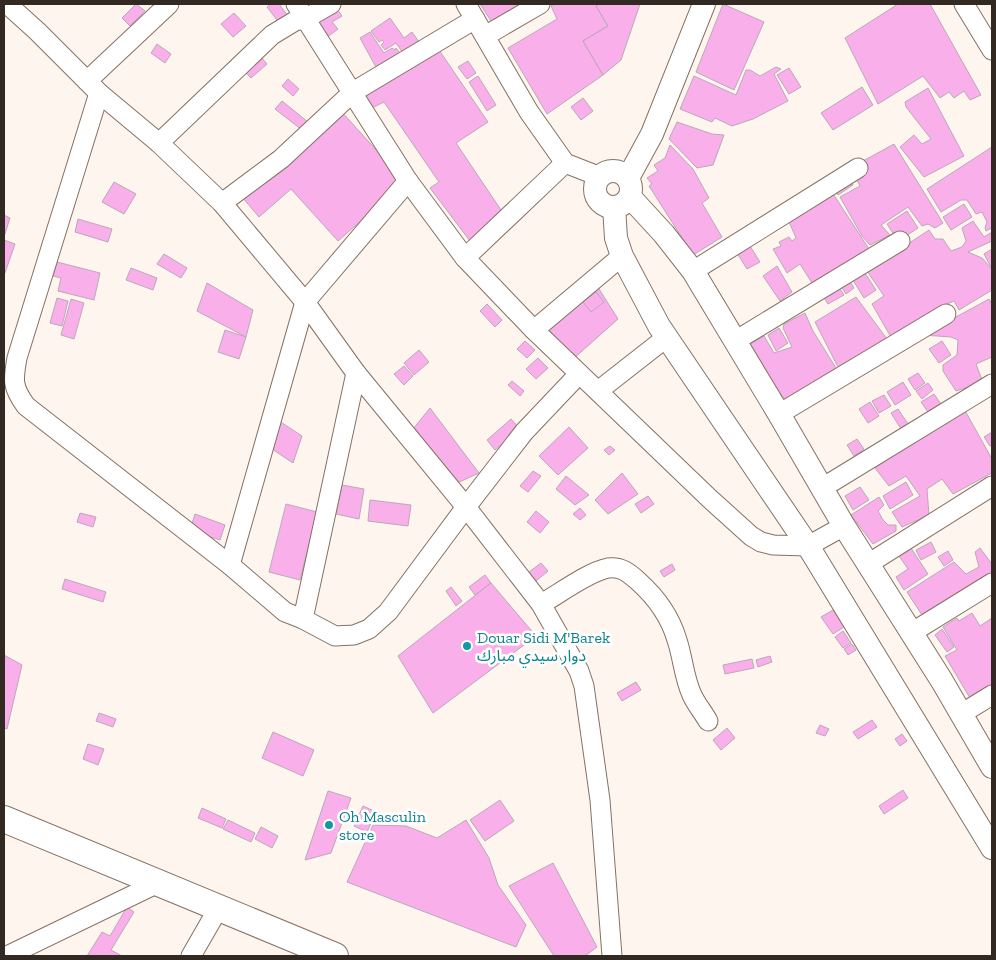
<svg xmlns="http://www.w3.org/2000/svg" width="996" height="960" viewBox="0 0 996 960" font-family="'Zilla Slab','Noto Sans Arabic',serif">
<rect width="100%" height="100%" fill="#fff5ef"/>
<g fill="#f9b0ea" stroke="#bca7b8">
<path d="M136,4L145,11L130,26L122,18Z"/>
<path d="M271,4H279L289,17L280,24L267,7Z"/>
<path d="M480,4H530L493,24Z"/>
<path d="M555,4H599L596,6L608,26L583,41L603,75L547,114L508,48L557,19L551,6Z"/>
<path d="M599,4H640L621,60L603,75L583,41L608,26L596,6Z"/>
<path d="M723,4L764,22L734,90L696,72Z"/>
<path d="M898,4H930L981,95L970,100L964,91L954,98L949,92L940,98L923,76L878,104L845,38Z"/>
<path d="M334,5L342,16L332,22L338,29L322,41L310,22Z"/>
<path d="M234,13L246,26L233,37L221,24Z"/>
<path d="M390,18L404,38L412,32L419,42L403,53L396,43L385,50L381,45L384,42L382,40L379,42L371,31Z"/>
<path d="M370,32L384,53L392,48L395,50L396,48L400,53L377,69L360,38Z"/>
<path d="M157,44L171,54L165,63L151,53Z"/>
<path d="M437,47L488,122L456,143L503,213L470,241L430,188L439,182L384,102L368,110L359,93Z"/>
<path d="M261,57L267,64L251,78L245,72Z"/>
<path d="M468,61L476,73L467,79L458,67Z"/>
<path d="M776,67L781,69L774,74L788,101L753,119L732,126L715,118L712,122L680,109L694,76L736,95L746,70H750L760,76Z"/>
<path d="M789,68L801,87L789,94L777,75Z"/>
<path d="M478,76L496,105L487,111L469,82Z"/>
<path d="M288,79L299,89L293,96L282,86Z"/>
<path d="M862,87L873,105L833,130L821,113Z"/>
<path d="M928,88L964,156L924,177L900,147L914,135L922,144L931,139L906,107L905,102Z"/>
<path d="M583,98L593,111L581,120L571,107Z"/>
<path d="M282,101L308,122L302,130L275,109Z"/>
<path d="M341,111L405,182L338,241L291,189L259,217L242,197Z"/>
<path d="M677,122L712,134L724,135L713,165L697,168L669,139Z"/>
<path d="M894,144L943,223L935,228L928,224L922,226L908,207L881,225L890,235L870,245L862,236L840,197L860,186L855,176L863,161Z"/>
<path d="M670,145L693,169L709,198L702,203L722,237L693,255L649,186L652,184L647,178L658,171L654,165L665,158Z"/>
<path d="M992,147V228L986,231L985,228L987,222L982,212L976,214L967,200H961L941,212L927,189Z"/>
<path d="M850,179L853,185L838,195L834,189Z"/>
<path d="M114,182L136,194L124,214L102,202Z"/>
<path d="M830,189L869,249L812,283L800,264L787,273L773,249L781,246L779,242L789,237L792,241L796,238L787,217Z"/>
<path d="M964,204L972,217L951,230L943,217Z"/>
<path d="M907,211L918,228L898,241L887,224Z"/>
<path d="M4,215L10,218L4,237Z"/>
<path d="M78,219L112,229L108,242L75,232Z"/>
<path d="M973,221L984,237L992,232V241L968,252L982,258L992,269V290L959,310L954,301L947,304L892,339L872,304L884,296L867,271L929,230L935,239H943L951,251L962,247L966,241L962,228Z"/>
<path d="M4,240L15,244L5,273L4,272Z"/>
<path d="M750,246L760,262L747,269L737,253Z"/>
<path d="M992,249V269L984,254Z"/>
<path d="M164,254L187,268L181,278L157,264Z"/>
<path d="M57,262L100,273L94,300L58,291L61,278L53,276Z"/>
<path d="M777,266L792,292L780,301L763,276Z"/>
<path d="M131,268L157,278L153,290L126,280Z"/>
<path d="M863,270L876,290L864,298L851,277Z"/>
<path d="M848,278L854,288L846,294L839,283Z"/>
<path d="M594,281L618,319L572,360L544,328Z"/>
<path d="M207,283L253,310L246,337L197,311Z"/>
<path d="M837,284L844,295L828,304L821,293Z"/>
<path d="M596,292L604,302L591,312L583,302Z"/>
<path d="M856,297L887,339L838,367L815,322Z"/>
<path d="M57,298L68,301L62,326L50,323Z"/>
<path d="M71,299L84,303L74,339L61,335Z"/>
<path d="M989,299L992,304V357L976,364L982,380L987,381L956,391L943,371V365L957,355L958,340L951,337L923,335Z"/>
<path d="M487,304L502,320L495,327L480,311Z"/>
<path d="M805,313L813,331L836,368L786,400L778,391L750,344L764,336L774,353L792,347L783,328L784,324Z"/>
<path d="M779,328L788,343L776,351L768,335Z"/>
<path d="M225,330L246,337L239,359L218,352Z"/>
<path d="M525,341L535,350L527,358L517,349Z"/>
<path d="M942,341L951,355L939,363L929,349Z"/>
<path d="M419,350L429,362L414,375L404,363Z"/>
<path d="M538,358L548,368L536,379L526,369Z"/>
<path d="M404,366L413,376L404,385L394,374Z"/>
<path d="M918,373L925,383L915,390L908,379Z"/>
<path d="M512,381L524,391L520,396L508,385Z"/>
<path d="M903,382L911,395L895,405L887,392Z"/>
<path d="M928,383L933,390L922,399L916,391Z"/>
<path d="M934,394L941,404L928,412L921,402Z"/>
<path d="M884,395L891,406L879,413L872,401Z"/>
<path d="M870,402L879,416L868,423L859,409Z"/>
<path d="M963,407L992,459V473L953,494L942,479L927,489L929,515L902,527L892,512L920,496L906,476L889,486L875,468Z"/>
<path d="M430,408L479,473L457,483L413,429Z"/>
<path d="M898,409L908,424L901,429L891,413Z"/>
<path d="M276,419L302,436L293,463L269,447Z"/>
<path d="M511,419L520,429L495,450L487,440Z"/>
<path d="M569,427L588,448L558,475L539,456Z"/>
<path d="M992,432V445L990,446L984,437Z"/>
<path d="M857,439L864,449L854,456L847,445Z"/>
<path d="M610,446L615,450L609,455L604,450Z"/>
<path d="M533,471L541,476L528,492L520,486Z"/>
<path d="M622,473L638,494L608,514L595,500Z"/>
<path d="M566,476L589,495L575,505L556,489Z"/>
<path d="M906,482L913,495L890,509L883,496Z"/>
<path d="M342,485L364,489L359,519L336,514Z"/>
<path d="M860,487L869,500L853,510L845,496Z"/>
<path d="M648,496L654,504L641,513L635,504Z"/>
<path d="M879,497L884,505L878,511L883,520L888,525H896V531L873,544L851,515Z"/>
<path d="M370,500L411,505L408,526L368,521Z"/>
<path d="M286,504L317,512L300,580L269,572Z"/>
<path d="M580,508L586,515L580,520L573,514Z"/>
<path d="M536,511L549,522L540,533L527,522Z"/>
<path d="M80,513L96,517L93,527L77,522Z"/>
<path d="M195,514L225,525L220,540L190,530Z"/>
<path d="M931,542L936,552L921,560L916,550Z"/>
<path d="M911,548L928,574L904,590L896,577L908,569L899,556Z"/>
<path d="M980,548L992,564V577L924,618L907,592L954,562L966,574L979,567L975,552Z"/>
<path d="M948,551L953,560L944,566L938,557Z"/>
<path d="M541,563L548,571L536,581L529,572Z"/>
<path d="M672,564L675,570L664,577L660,571Z"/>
<path d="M485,575L491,583L475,595L469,587Z"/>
<path d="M65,579L106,592L103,602L62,589Z"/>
<path d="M491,583L536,636L433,713L398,656Z"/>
<path d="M451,587L462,601L456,606L446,591Z"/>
<path d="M833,610L844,627L833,634L821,617Z"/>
<path d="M972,613L980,626L992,618V684L970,698L945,656L957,650L943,627L957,618L959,621Z"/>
<path d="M942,629L954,647L947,652L935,635Z"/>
<path d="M843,631L851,643L843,648L835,637Z"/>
<path d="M852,644L856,650L848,655L844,649Z"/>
<path d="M4,655L22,665L7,729L4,728Z"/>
<path d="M770,656L772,662L758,667L756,660Z"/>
<path d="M752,659L754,668L725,674L723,665Z"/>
<path d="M636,682L641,690L622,701L617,693Z"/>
<path d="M99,713L116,719L113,727L96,721Z"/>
<path d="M872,720L877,727L858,739L853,732Z"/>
<path d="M820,725L829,729L825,736L816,733Z"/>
<path d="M727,728L735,738L721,750L713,740Z"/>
<path d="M273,732L314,750L303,776L262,758Z"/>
<path d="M902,734L907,741L900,746L895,739Z"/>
<path d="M88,744L104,749L98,765L83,759Z"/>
<path d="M903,790L908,798L884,814L879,806Z"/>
<path d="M328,791L351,798L331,853L305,860Z"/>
<path d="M500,800L514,821L485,841L470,820Z"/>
<path d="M363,806L376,812L367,832L354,826Z"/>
<path d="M202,808L226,819L222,828L198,818Z"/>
<path d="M228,820L255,833L251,842L223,829Z"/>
<path d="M466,820L489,858L498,885L526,925L516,947L347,882L373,825L406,826L437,838Z"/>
<path d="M261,827L278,836L272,848L255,839Z"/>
<path d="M553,863L597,947L585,956H554L509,886Z"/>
<path d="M127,907L134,912L111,950L122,956H87L102,932L110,936Z"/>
</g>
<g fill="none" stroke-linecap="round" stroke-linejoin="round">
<defs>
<g id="minor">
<path d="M7,4L37,31L99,93L159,143L222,203L305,302L356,373L466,507L541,604L579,671L584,686L600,800L612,956"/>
<path d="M296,4L408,181L465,258L534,330L709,498L751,536L761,542L773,545L808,546L844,526"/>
<path d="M466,4L529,112L565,163L593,174L599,178"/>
<path d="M964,4L992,50"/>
<path d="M485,36L540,4"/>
<path d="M87,81L169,4"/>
<path d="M99,93L17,358C13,380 12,387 26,406L230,565L285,612L303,619L335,636L354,635L369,629L388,612L466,507L524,432L579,374"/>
<path d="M159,143L272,35L295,21L305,19L331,4"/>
<path d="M222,203L281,159L353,92L475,19"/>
<path d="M465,258L565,163"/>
<path d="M693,271L858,168"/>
<path d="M534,330L622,256"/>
<path d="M735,341L900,241"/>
<path d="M598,391L667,337"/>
<path d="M779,414L946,314"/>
<path d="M822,488L992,384"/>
<path d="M868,564L992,486"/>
<path d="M230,565L305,302L408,181"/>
<path d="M541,604C559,594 588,572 608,568C621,566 629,573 638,581C657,598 670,616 677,640C683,658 684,678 692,695C696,704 703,712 708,721"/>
<path d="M303,619L356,373"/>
<path d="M911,633L992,583"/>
<path d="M961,714L992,695"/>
<path d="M7,956L158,883"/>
<path d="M191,956L218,909"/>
</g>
<g id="tertiary">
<circle cx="613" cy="189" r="18"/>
<path d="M628,178L652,134L704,4"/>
<path d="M630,197L664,234L693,271L779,414L844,526L942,681L992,767"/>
<path d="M614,207L616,238L622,256L659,326L808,546L992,848"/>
</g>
<path id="secondary" d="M4,819L335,956"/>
</defs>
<use href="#minor" stroke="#857163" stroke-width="21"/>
<use href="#tertiary" stroke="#857163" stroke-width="24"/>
<use href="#secondary" stroke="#857163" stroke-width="28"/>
<use href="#minor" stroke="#fff" stroke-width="19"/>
<use href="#tertiary" stroke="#fff" stroke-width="22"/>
<use href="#secondary" stroke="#fff" stroke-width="26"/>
</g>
<g fill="#0f9aa8" stroke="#fff" stroke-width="2">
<circle cx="467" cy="646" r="5"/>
<circle cx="329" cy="825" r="5"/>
</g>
<g text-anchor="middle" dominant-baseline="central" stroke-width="5" stroke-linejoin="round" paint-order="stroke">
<g font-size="16" fill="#0d838f" stroke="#fff" text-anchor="start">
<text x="477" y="637">Douar Sidi M'Barek<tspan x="477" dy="18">دوار سيدي مبارك</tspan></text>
<text x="339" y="816">Oh Masculin<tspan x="339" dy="18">store</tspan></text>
</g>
</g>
<rect width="996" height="960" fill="none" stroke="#322923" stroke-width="10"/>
</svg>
